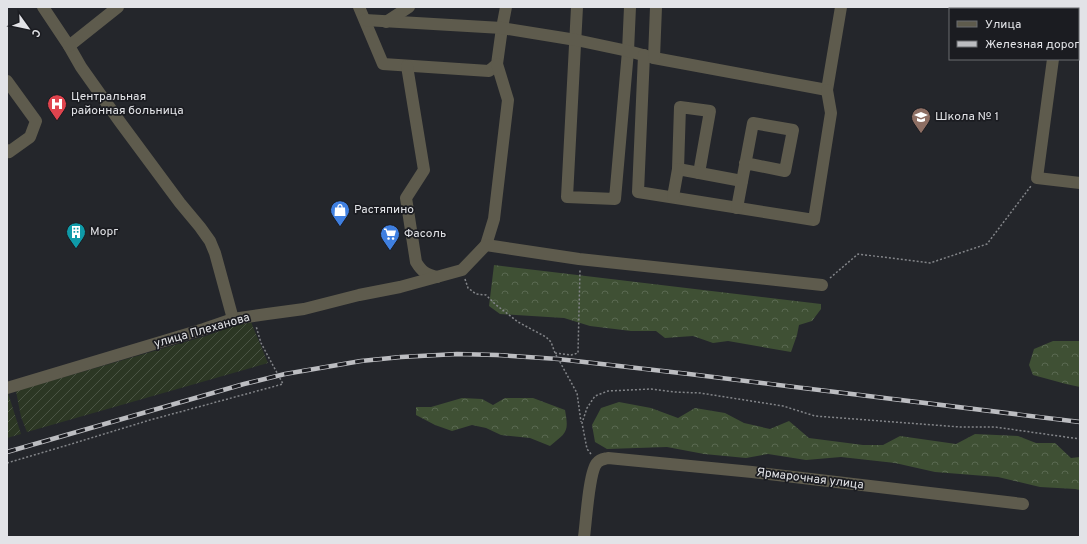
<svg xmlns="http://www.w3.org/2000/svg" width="1087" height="544" viewBox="0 0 1087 544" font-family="Overpass,sans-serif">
<defs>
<pattern id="forest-crowns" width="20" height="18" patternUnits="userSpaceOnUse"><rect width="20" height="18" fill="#3f5034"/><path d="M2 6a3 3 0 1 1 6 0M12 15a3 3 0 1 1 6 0" fill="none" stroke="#5a6951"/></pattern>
<pattern id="garden-furrows" width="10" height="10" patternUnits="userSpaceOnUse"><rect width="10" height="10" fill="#2c3724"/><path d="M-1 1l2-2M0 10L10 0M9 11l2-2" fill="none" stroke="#4a5444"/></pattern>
</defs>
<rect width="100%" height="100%" fill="#24262b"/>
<g fill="url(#forest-crowns)">
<path d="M494,265L821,304V309L812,321L799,325L797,335L791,352L728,341L713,343L693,336L665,338L656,331H631L590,326L564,318L500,314L489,306Z"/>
<path d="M1053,341H1080V387L1066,384L1033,375L1029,365L1034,349Z"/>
<path d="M462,398L482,399L493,405L505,398H533L565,410C569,432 567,432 550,446L530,438L501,435L486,428L472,425L452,431L435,425L416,415V407H431Z"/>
<path d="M619,402L651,408L678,418L695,408L725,413L744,423L770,429L789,421L809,438L863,445H883L900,436L956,444L975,434L1018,436L1036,443H1055L1071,458L1080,457V490L1075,489L1040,487L998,477L935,472L895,463L841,457L806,460L768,454L746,458L704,454L667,447L607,449L595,442L592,425L601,408Z"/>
</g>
<g fill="url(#garden-furrows)">
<path d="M251,322L268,363L27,432L21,417L16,391L206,336L230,327Z"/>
<path d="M7,393H8L21,434L7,438Z"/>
</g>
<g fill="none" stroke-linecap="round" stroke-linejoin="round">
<g stroke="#838589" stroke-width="1.5" stroke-dasharray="2 2" stroke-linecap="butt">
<path d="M830,278L858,254L930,263L987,244L1031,186"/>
<path d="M465,279L468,288L476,294L486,295L495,304L518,322L546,337L551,342L555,353L577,393L581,422"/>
<path d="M555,353L571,355L578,353L580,269"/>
<path d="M591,454L587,449L582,423L587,408L595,396L608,391L651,389L675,392L700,393L783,406L815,416L960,427H995L1080,439"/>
<path d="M7,463L68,445L150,420L283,384L261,343L256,326"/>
</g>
<g stroke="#5e5b4d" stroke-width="12">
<path d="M43,7L69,46L81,67L120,122L180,203L200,227L210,241L215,253L233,319"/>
<path d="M359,7L383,64L489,71L497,64L502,28L506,7"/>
<path d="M577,7L567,197L615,199L628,51L630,7"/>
<path d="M1059,9L1060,7"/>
<path d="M365,20L502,28L576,40L628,51L654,58L827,90L841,7"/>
<path d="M386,22L409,7"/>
<path d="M69,46L118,7"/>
<path d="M644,55L638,192L814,220L831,113L827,90"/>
<path d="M654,58L656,7"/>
<path d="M1053,59L1037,178L1080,183"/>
<path d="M407,66L424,170L406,198L416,262C422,272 426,274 437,277"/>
<path d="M7,81L36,121L30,137L9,152L7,150"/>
<path d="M678,169L680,107L710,111L699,173"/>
<path d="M673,197L678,169L742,181"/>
<path d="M737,208L753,123L793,130L785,171L745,163"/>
<path d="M486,245L494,219L508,100L497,64"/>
<path d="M7,388L204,329L233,319L267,314L304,309L359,295L400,287L462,270L486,245L579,259L822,285"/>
<path d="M584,537C586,523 589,471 597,463C600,459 604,459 608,458L752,472L1023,504"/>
</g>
<defs>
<path id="rail" d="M7,452L244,384L285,374L361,361L401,357L457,354L497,355L558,359L689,374L1080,422"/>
</defs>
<use href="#rail" stroke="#bcbdc1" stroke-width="4.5"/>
<use href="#rail" stroke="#1b1c21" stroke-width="3" stroke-dasharray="9" stroke-linecap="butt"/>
</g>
<defs>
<symbol id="hospital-pin" viewBox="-11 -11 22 30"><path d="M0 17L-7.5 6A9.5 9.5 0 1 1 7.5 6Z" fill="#e0444e" stroke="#1b1c21"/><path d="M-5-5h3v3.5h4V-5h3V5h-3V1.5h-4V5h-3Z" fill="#fff"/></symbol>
<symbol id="school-pin" viewBox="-11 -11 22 30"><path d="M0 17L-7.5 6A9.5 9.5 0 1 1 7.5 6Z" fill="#8d6e63" stroke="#1b1c21"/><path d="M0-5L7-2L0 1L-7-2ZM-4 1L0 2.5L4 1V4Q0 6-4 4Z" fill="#fff"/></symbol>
<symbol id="shop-pin" viewBox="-11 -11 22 30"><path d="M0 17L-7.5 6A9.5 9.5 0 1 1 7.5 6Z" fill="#3f7fe0" stroke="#1b1c21"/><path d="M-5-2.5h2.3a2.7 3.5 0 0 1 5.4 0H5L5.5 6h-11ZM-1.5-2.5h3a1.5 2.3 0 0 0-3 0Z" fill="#fff"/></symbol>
<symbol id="building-pin" viewBox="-11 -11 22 30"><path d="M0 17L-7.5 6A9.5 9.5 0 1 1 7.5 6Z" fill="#0f9aa8" stroke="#1b1c21"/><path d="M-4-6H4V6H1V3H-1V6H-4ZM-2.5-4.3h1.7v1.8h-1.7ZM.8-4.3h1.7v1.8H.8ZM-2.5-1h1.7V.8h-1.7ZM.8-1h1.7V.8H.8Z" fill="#fff"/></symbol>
<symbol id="supermarket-pin" viewBox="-11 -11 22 30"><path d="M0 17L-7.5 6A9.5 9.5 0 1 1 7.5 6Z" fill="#3f7fe0" stroke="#1b1c21"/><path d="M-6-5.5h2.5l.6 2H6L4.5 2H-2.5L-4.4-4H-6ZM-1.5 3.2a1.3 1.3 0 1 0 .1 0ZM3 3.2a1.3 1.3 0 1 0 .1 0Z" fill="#fff"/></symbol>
</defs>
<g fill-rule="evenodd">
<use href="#hospital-pin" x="46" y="93" width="22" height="30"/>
<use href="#school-pin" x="910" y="106" width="22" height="30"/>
<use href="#shop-pin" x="329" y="199" width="22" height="30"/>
<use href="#building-pin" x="65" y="221" width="22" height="30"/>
<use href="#supermarket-pin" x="379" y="223" width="22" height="30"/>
</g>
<g text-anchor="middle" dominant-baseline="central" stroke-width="3.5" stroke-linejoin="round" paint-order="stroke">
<g font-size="12" fill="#e2e3e7" stroke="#1b1c21" text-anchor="start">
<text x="71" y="97">Центральная<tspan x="71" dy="14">районная больница</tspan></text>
<text x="935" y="117">Школа № 1</text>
<text x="354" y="210">Растяпино</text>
<text x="90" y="232">Морг</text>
<text x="404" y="234">Фасоль</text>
</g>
<g font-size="12" fill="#e2e3e7" stroke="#1b1c21">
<text transform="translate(202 331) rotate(-16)">улица Плеханова</text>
<text transform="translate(810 479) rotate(7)">Ярмарочная улица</text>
</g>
</g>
<rect width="1087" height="544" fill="none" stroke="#e2e3e7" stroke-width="16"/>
<rect x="949" y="8" width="130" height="52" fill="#1b1c21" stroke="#6b6c70"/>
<rect x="957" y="21" width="20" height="6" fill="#5e5b4d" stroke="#6b6c70"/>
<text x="985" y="28" font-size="12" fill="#e2e3e7">Улица</text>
<rect x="957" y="41" width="20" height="6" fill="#bcbdc1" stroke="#6b6c70"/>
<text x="985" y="48" font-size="12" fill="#e2e3e7">Железная дорога</text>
<g transform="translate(28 28) rotate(123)" stroke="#1b1c21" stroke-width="3" paint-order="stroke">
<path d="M0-3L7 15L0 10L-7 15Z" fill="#e2e3e7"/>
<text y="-6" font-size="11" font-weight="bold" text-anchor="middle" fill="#e2e3e7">С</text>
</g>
</svg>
